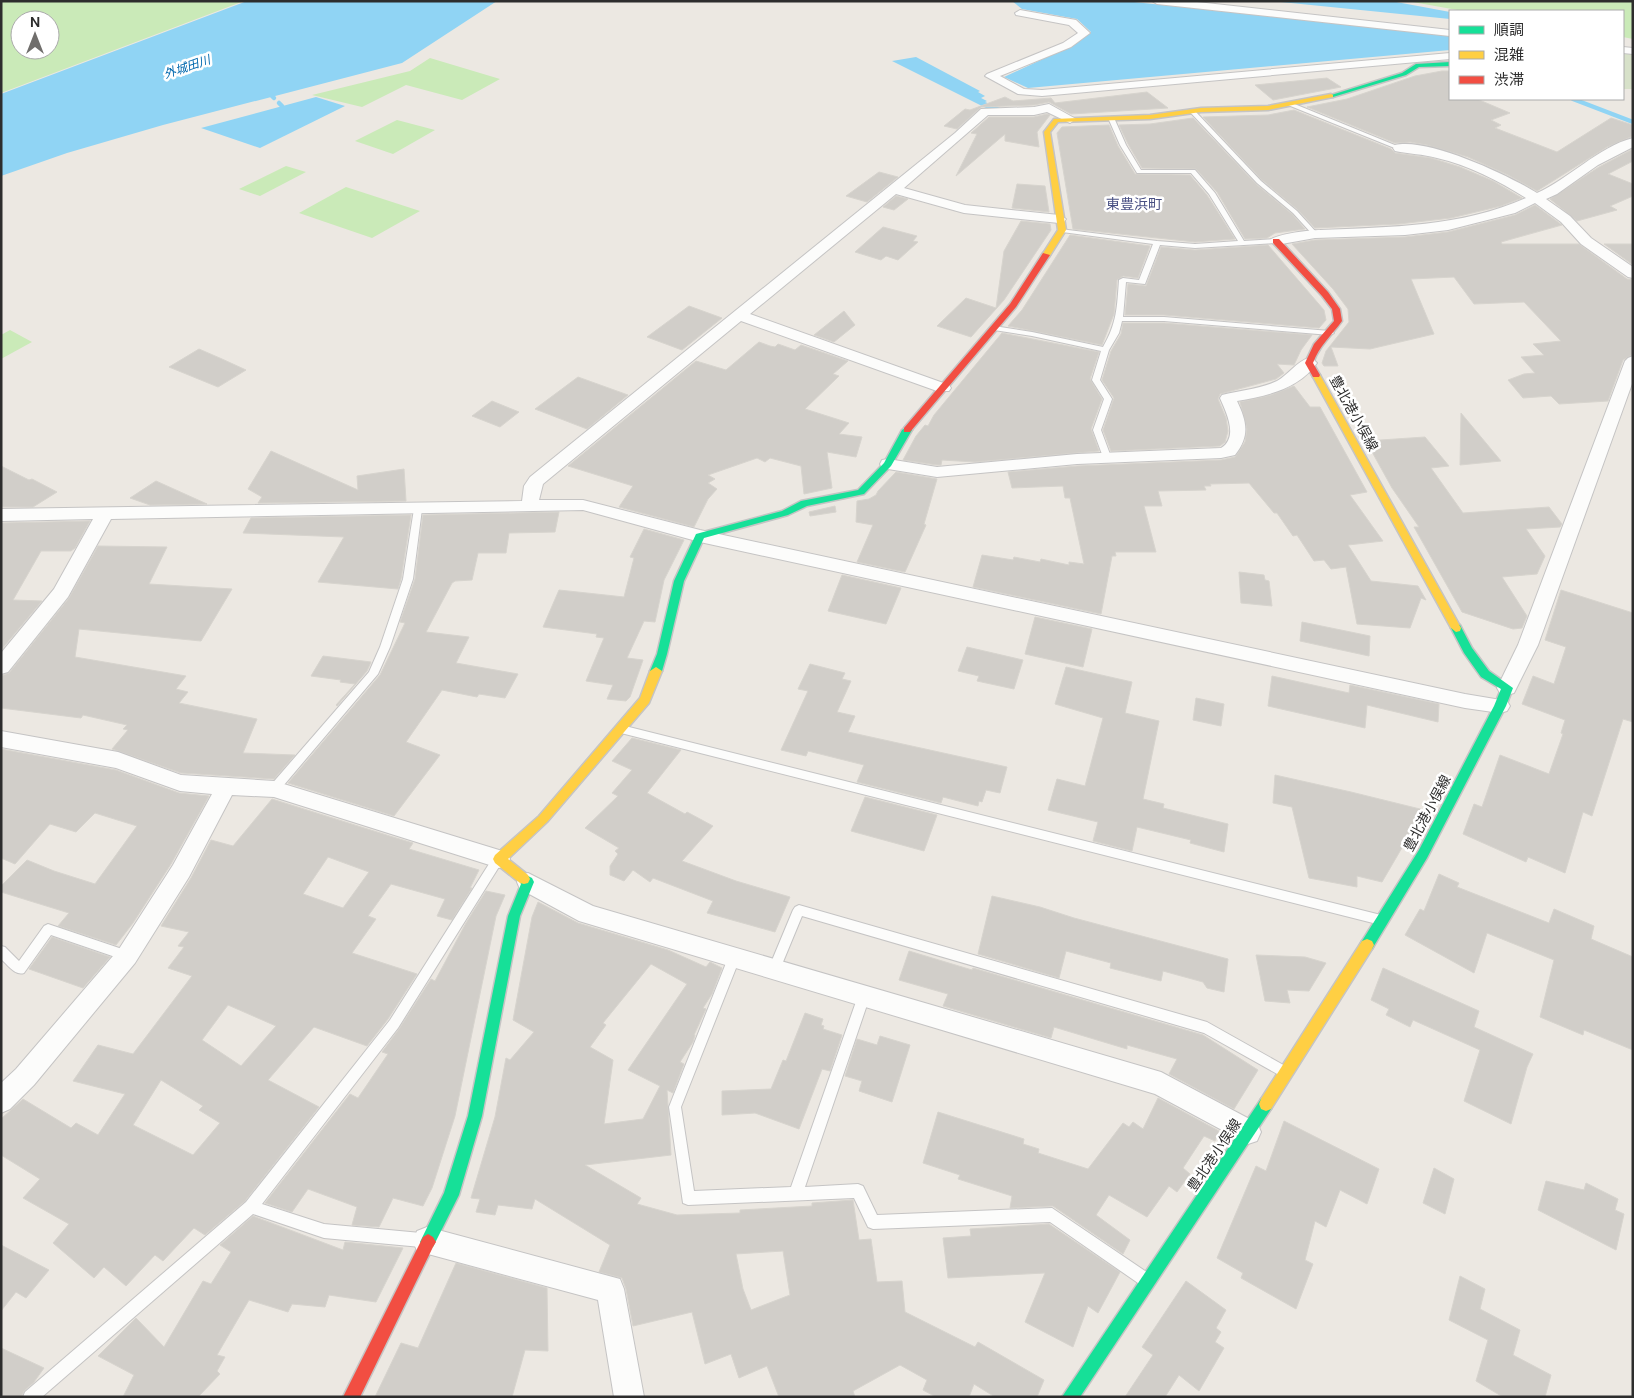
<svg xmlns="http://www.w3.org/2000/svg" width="1634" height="1398" viewBox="0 0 1634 1398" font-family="'DM Sans','Noto Sans JP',sans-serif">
<rect width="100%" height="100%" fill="#ece8e2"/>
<g fill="#caeab8" fill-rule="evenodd">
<path d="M1,1H244L1,93ZM20,20H50V50H20Z"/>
<path d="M1407,1H1633V39L1623,37V11H1463Z"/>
<path d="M430,58L500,79L462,100L406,85L362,107L312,95L410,71Z"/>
<path d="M397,120L435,130L393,154L355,141Z"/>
<path d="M286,166L306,172L260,196L239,189Z"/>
<path d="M346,187L420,211L372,238L299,213Z"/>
<path d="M10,330L32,342L1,359V335Z"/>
</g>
<rect fill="#d7e1c9" x="1623" y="53" width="10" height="36"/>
<g fill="#90d4f4">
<path d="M247,1H497L402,63L163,125L67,153L1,176V94Z"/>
<path d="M1012,1H1125L1450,36V50L1028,88L1004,77L1071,46L1091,32L1077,19L1022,9Z"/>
<path d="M1271,1H1391L1450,12V19Z"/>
<path d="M916,57L980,91L978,92L985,96L981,98L987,101L985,102L1003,109L990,110L892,61Z"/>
<path d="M316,97L345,106L260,148L201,128Z"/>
</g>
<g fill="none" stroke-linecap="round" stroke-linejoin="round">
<g stroke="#90d4f4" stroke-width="4.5">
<path d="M272,96L274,98"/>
<path d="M1573,99L1633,122"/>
<path d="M279,103L282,106"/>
</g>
</g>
<g fill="#d1cec9" stroke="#d7d4ce" fill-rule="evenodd">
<path d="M1442,71H1450V99H1477L1510,113L1491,120L1501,125L1495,128L1557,152L1611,118L1633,125V136L1607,147L1537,191L1508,175L1468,157L1427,145L1410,142L1395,143L1307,107L1347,99L1415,76Z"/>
<path d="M1327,78L1341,87L1273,100L1255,85Z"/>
<path d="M1147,92L1168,108L1071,114L1049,102L1034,105L981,107L957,129L944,126L965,109L970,110L1005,97L1013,101L1051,98L1055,103Z"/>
<path d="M1294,110L1391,149L1395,153L1431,158L1460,167L1493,181L1522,198L1501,206L1451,218L1399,224L1315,228L1298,210L1262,180L1203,117L1268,115Z"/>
<path d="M1047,114L1050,115L1037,132L1039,147L1005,141V134L956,176L977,134L971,133L989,117H1034Z"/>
<path d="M1193,118L1256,184L1292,214L1305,229L1275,233L1267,238L1245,239L1217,192L1196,169L1142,168L1128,144L1119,125L1150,124Z"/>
<path d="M1109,125L1118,146L1135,174L1190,175L1207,195L1235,239L1195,242L1073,229L1057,133L1062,127Z"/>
<path d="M1633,149V161L1608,174L1633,184V196L1610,206L1617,210L1577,221L1550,199L1599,167Z"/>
<path d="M879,172L898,177L867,202L846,196Z"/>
<path d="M1017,184L1045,186L1049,212L1012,208Z"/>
<path d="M896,196L908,199L894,210L883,207Z"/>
<path d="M1535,205L1562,225L1501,242L1502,244H1579L1627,279L1633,280V354L1623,360L1608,401L1559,404L1551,396L1523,398L1508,380L1524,374L1535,373L1521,357L1544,355L1533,344L1561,341L1524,302L1474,304L1454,277L1411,279L1434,334L1370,349L1331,347L1338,366H1324L1322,363L1326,351L1349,322L1348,309L1333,289L1292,244L1315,240L1405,237L1448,232L1515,215Z"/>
<path d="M1021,221L1050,224L1051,230L1004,300L971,337L937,326L966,298L996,308L1004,251Z"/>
<path d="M883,227L917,236L913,241L918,242L898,260L886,256L881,260L855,252Z"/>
<path d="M1070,235L1150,246L1138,278L1123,276L1117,280L1114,314L1102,345L1008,326L1022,310Z"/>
<path d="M1604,244H1633V265Z"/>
<path d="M1268,245L1324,310L1326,320L1319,328L1164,315H1125L1128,284L1146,286L1161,247L1195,250Z"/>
<path d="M689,306L722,318L682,350L647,337Z"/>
<path d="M844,311L855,325L834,342L814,335Z"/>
<path d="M1123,323H1164L1312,335L1301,350L1294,365L1277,364L1284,373L1276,379L1220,394L1218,399L1226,418L1228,431L1225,442L1220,446L1111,451L1103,430L1114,398L1102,380L1111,351L1121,334Z"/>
<path d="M1002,333L1099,352L1090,379L1102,399L1091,429L1099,451L975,462L942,460L941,465H937L903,460L916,436L925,425L928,426L934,415Z"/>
<path d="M759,342L770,346L775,347L778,344L795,350L801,345L848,361L833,374L839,376L805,409L849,423L839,434L862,437L856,457L827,452L832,488L804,494L801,466L770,458L765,462L757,458L708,475L715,479L708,483L717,489L708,499L694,527L619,507L633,486L568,466L696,361L726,370Z"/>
<path d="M199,349L222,359L246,370L218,387L169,367Z"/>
<path d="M578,377L628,395L587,429L535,409Z"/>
<path d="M1294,386L1310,407H1320L1367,492L1350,495L1383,541L1348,545L1371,581L1418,586L1426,600L1421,598L1410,628L1357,624L1346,567L1331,569L1324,560L1314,561L1297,535L1293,536L1277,513H1274L1249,483L1210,484L1211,486H1204L1206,490L1158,491L1162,506H1144L1156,552H1115L1116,556H1112L1101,614L973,587L982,555L1013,560L1014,557L1040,562L1041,559L1069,565V562L1084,564L1070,498H1065L1063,486L1012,488L1008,472L1077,466L1221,460L1235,457L1245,442L1247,429L1240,402L1271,395Z"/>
<path d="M492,401L519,412L500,427L472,416Z"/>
<path d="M1461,413L1501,461L1460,465Z"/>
<path d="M1425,437L1449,466L1431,468L1463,513L1549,507L1562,524L1560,527L1526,529L1545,556L1537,574L1502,577L1527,616L1522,628L1513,629L1462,612L1414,527H1419L1392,488L1366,441Z"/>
<path d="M271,451L358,490L357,476L404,469L406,501L258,503L262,497L248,489Z"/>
<path d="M1,466L29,480L32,479L57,492L33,507H1Z"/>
<path d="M896,472L937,479L924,524L926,525L905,572L857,562L873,525L856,522L857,501L869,499L876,495L878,491Z"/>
<path d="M156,481L207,504L150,505L130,498Z"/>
<path d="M835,506L836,512L810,516L809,512Z"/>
<path d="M559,512L555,532L509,533L506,553H478L472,580L455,581L452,583L426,632L469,637L456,663L518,674L505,698L479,694L477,697L442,690L406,742L440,755L394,816L288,783L380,675L405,623L400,622L415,579L423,515Z"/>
<path d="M411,515L401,579L398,589L318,582L344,537L243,533L251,518Z"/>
<path d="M90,521L75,548L71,551H41L13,600L42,601L1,650V523Z"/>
<path d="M644,529L684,540L664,580L655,622L644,621L627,658L643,660L630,697L626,701L607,699L613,685L586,681L604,638L596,637L597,634L543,627L559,590L624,597L634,558L630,557Z"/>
<path d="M98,546L167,547L149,584L232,589L201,641L79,629L75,657L186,676L176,689L188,692L179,703L257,719L243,753L295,755L274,779L181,773L112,749L128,730L123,729L127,725L83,715L81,718L1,708V676L9,673L69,598Z"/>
<path d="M1239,572L1264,575L1265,580L1269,581L1272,606L1241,603Z"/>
<path d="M842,575L901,588L886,624L828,611Z"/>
<path d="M1561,590L1633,613V722L1623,719L1592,816L1583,812L1565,873L1528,857L1526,862L1463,834L1474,804L1482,807L1500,755L1549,774L1563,734L1561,733L1565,720L1522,704L1533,676L1554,684L1566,647L1545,640Z"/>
<path d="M1035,617L1092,629L1083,667L1025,654Z"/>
<path d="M1302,622L1370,636L1369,656L1300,641Z"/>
<path d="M967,647L1023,660L1014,689L977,681L979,676L958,671Z"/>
<path d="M323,656L371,662L367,671L337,706L336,705L355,684L340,682L341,680L311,676Z"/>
<path d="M810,664L845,673L842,679L851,681L837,712L855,716L848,732L1007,767L1000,793L986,790L982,802L979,801L978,806L943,797L941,803L857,782L864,765L808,751L806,756L781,750L808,691L798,689Z"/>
<path d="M1066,667L1132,682L1125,713L1159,721L1143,799L1164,804L1163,808L1228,824L1224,852L1190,843L1191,840L1137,827L1132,851L1093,841L1098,822L1048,810L1057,779L1085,786L1103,718L1055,704Z"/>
<path d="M1272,676L1349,693L1350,685L1439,704L1438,722L1367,705L1365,728L1268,706Z"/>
<path d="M1196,698L1224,704L1221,726L1193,720Z"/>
<path d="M632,738L681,750L647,793L685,814L687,812L713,826L682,861L736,881L790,897L775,932L707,913L713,901L653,878L650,882L633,870L624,881L610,875V866L618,854L615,851L619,848L585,828L618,796L612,793L632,770L612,761Z"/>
<path d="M1,749L116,770L179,793L209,796L171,864L133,923L116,945L58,926L69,913L1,892V886L27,860L54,871L95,884L137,826L95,813L76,832L50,824L15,864L1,858Z"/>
<path d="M1275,775L1351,792L1424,810L1382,882L1357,876V887L1309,878L1292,807L1273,803Z"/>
<path d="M865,797L937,815L924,851L851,831Z"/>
<path d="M272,799L393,837L413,843L409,849L479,870L470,888H472L452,920L437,916L445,899L391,884L368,916L376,919L352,953L417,974L388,1019L367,1046L314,1027L268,1080L319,1107L245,1201L205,1235L194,1228L163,1261L155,1255L126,1286L104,1267L94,1278L53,1243L69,1224L23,1198L40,1179L1,1155V1119L23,1099L71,1128L76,1123L98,1135L125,1094L73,1081L98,1045L133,1054L192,976L168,968L184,947L178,946L189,932L161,926L191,878L211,840L233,846ZM328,857L369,872L343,908L303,894ZM228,1005L276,1026L241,1066L202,1040ZM161,1080L203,1106L199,1110L220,1123L193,1155L133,1125Z"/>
<path d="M1439,874L1459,883L1457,887L1549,923L1554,909L1594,926L1591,939L1633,957V1050L1584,1030L1583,1035L1540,1017L1554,960L1487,933L1474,973L1405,935L1420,909L1424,911Z"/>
<path d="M486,891L505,895L496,916L455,1116L432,1188L423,1206L393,1198L379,1227L352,1225L357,1207L308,1189L292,1212L265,1203L350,1094L358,1098L388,1054L382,1052L399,1029L431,979L435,981L466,923Z"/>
<path d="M992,896L1040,907L1074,918L1228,959L1224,992L1207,988L1203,982L1163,971L1161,981L1110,968L1111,963L1066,951L1059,978L978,954Z"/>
<path d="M538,902L578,923L668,950L706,967L710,962L722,968L712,994L703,1008L706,1009L694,1035H695L693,1042L680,1062L684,1064L673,1093L667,1090L671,1155L585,1165L641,1198L637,1204L677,1215L740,1213V1210L812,1206V1203L853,1200L859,1240L871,1239L877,1282L902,1281L905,1312L975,1347L978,1342L1044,1380L1037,1397H995L974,1384L969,1397H936L923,1390L927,1380L900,1365L853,1391L855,1397H779L767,1366L739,1378L731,1354L705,1364L692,1312L633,1326L626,1289L622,1278L599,1272L610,1245L535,1199L532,1209L498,1205L495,1215L476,1212L480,1199L471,1198L495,1117L506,1058L510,1060L534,1032L513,1020L532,917ZM651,964L687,984L628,1070L660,1086L643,1119L604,1124L613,1060L590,1047L606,1025L603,1023ZM783,1251L790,1295L751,1310L743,1289L736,1254Z"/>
<path d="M52,937L110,957L83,988L29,969Z"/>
<path d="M909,951L972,970L973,968L1203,1035L1258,1070L1234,1109L1169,1074L1177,1059L1127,1045V1049L1054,1027L1051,1038L943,1006L948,994L899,980Z"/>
<path d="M1256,955L1305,957L1326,963L1309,991L1287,990L1290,1003L1265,1001Z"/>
<path d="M1383,968L1479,1011L1474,1027L1533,1054L1527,1067L1511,1124L1464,1101L1480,1050L1413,1020L1410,1027L1386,1015L1389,1009L1371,1000Z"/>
<path d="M805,1013L823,1019L821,1025L824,1026L823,1029L842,1035L830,1071L822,1069L799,1129L755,1113L722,1115V1091L771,1089L783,1060L786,1061Z"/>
<path d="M880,1036L910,1045L892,1102L859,1091L862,1081L845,1076L857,1039L877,1045Z"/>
<path d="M1158,1098L1219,1131L1215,1141L1204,1136L1183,1168L1190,1174L1177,1192L1169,1186L1147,1217L1109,1195L1096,1215L1130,1240L1123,1254L1053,1206L1010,1208L1012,1196L958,1179L960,1175L923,1163L938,1112L1024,1139L1023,1144L1039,1149L1038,1153L1088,1169L1123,1123L1129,1127L1133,1122L1143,1129Z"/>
<path d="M1284,1121L1379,1169L1367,1204L1340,1190L1326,1227L1315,1221L1305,1260L1313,1264L1296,1309L1241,1278L1243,1273L1217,1258L1256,1166L1266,1171Z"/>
<path d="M1434,1168L1454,1179L1445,1214L1423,1203Z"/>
<path d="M1546,1181L1584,1190L1586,1183L1618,1199L1615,1210L1624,1214L1616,1250L1538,1210Z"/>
<path d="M253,1216L343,1250L345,1242L403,1248L376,1302L329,1295L325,1307L292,1304L288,1312L249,1300L217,1355L225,1357L217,1371L220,1374L198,1397H123L134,1375L98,1356L136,1318L164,1347L203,1281L211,1284L231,1252L220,1245Z"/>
<path d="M1049,1224L1120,1272L1098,1313L1088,1306L1073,1347L1025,1322L1045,1273L948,1278L943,1238L971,1236L970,1229Z"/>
<path d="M1,1245L49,1270L26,1298L16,1292L1,1311Z"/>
<path d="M456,1263L547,1288L548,1351L525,1350L512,1397H375L401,1343L418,1348Z"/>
<path d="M1460,1276L1485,1289L1480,1309L1520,1330L1513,1355L1551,1375L1545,1397H1503L1476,1381L1488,1340L1449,1320Z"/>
<path d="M1186,1281L1226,1310L1216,1328L1221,1332L1215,1342L1224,1348L1199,1391L1179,1375L1165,1397H1125L1153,1355L1142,1347Z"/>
<path d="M1,1348L44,1368L34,1382L24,1391L21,1397H1Z"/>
</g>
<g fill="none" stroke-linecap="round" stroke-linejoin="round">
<defs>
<g id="lane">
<path d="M1288,103H1292L1402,148L1397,149L1288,105Z"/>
<path d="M1190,110H1194L1261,181L1297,211L1317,233V235H1313L1293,213L1257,183L1190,112Z"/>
<path d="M1112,118L1115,120L1126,145L1141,170H1195L1215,193L1244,241L1276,239L1279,241L1276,243L1195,248L1160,245L1145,284L1126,282L1123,317H1164L1330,331L1334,333L1330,335L1164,321H1122L1119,333L1109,350L1100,380L1112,399L1101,430L1111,457L1107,460L1103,457L1093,430L1104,399L1092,380L1101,351L1032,336L994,330L990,328L994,326L1032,332L1103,347C1117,323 1117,307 1119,280L1123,278L1139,280L1153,244L1062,232L1060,231V229L1157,241L1195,244L1238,241L1209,194L1191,173H1137L1120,145L1109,120Z"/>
<path d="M418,506L422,509L413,579L390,647L378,674L278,792H270L269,789L270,786L369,672L380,647L403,579L414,509Z"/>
<path d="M621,725L1381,915L1385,917L1387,920L1385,923L1381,925L617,732L616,729L617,726Z"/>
<path d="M498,854L502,856L504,859L502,862L398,1028L262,1204L324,1224L421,1233L426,1235L428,1240L426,1245L421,1247L324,1238L253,1214L42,1397H23L25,1392L246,1202L390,1020L494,856Z"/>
<path d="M799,905L1207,1022L1287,1067L1289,1071L1287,1075L1283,1077L1279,1075L1204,1033L802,916L778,974L774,975L770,974L768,970L793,910L795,907Z"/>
<path d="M48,924L131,952L133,956L131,960L127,961L51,935L24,973C15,976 8,965 1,959V946L5,947L19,961L44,926Z"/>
<path d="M734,953L738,954L740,958L681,1107L694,1191L791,1187L858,996L860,992L864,991L868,992L870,996L805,1187L858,1184L863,1186L877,1215L1052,1208L1148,1273L1150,1278L1148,1283L1143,1285L1138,1283L1050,1222L873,1229L868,1227L854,1198L688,1205L683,1203L669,1107L728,958L730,954Z"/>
</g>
<g id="street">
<path d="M1152,1H1188L1450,30V36L1157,4Z"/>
<path d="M1020,10L1076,20L1090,33L1071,47L1000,76L1024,89L1042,90L1450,53V59L1042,96L1018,94L985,76L987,74L1063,43L1078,33L1069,25L1016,15L1015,13Z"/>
<path d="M1623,47L1633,48V54L1623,53Z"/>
<path d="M1049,104L1076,119L1070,123L1047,112L1034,115H988L904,188L965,205L1059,215L1066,219L1064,222L1059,223L964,213L896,194L750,314L949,385L951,388L949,391H937L741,321L543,484L539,500H583L700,530L1465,694L1507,701L1510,706L1507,711L1500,713L1465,708L700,542L583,510L111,519L68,597L8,672L1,674V653L54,589L93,519L1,521V509L522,501L524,486L530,477L955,133L981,109L1034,107Z"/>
<path d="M1633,138V147L1598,165L1557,194L1546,199L1570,216L1591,238L1633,267V278L1628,277L1581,244L1561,222L1535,203L1515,213L1448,230L1405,235L1315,238L1276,245L1269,241C1274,234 1311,230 1320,230C1391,227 1461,227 1526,198C1499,181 1468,165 1437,158C1423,154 1409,154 1395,151L1393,148L1395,145C1428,137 1508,175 1537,193C1569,179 1598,147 1633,138Z"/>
<path d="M1633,356V381L1538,645L1514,693L1507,695L1500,693L1497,688L1518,645L1625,361L1628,358Z"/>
<path d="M1309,358L1314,360L1317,363C1299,389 1267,396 1237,401C1247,422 1250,436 1235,455L1221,458L1077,464L937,477L888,469L882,468L880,464L882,460L888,459L937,467L1077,454L1221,448C1239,437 1226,412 1220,398L1222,395C1241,390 1260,389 1277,381C1288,375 1297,361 1309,358Z"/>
<path d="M1,731L118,752L181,775L274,781L499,850L507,853L510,859L507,865L499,868L274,797L232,795L189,877L135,963L34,1085L10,1109L1,1113V1083L16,1069L119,949L173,865L212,794L180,791L116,768L1,747Z"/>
<path d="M528,873L593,906L1161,1072L1257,1123L1261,1132L1257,1141L1248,1144L1155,1094L579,921L520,889L517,882L520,875Z"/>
<path d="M427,1227L620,1279L624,1289L644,1397H614L598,1300L417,1251L413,1241L417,1231Z"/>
</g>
<g id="fast">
<path d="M1450,62V66L1419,67L1406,75L1333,97L1328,96L1402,73L1416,64Z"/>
<path d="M907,427L912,430L891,466L864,494L807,506L788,515L704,538L684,581L667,654L662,671L656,675L652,674L650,671L657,654L674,581L696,534L782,511L801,501L858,490L884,463L902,430Z"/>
<path d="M1456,624L1460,625L1472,648L1489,671L1513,688L1506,706L1427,858L1372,949L1367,951L1362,949L1360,945L1362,941L1419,850L1494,706L1501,689L1481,677L1464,653L1451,628Z"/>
<path d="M524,874L532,878L534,882L520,916L482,1116L459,1195L433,1247L428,1250L423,1247L420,1242L444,1193L468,1116L508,916L521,884L518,879L520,875Z"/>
<path d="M1266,1097L1271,1099L1273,1104L1271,1109L1080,1397H1062L1261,1099Z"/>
</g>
<g id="slow">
<path d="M1331,94L1333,95V97L1268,110L1201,112L1150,119L1058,122L1050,132L1066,230L1049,257L1042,255L1058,230L1044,132L1054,119L1150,115L1201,108L1268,106Z"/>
<path d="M1316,372L1320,375L1461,628L1460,631L1456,632L1451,628L1312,375Z"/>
<path d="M656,667L662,671L649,703L547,822L508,859L528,875L530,879L528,883L524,884L520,883L495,863L493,859L495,855L539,816L640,698L650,671Z"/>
<path d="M1367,939L1372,941L1374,945L1372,949L1271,1109L1266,1111L1261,1109L1259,1104L1261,1099L1362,941Z"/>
</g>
<g id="jam">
<path d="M1273,239H1279L1328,292L1340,309L1342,321C1332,335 1319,346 1313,363L1320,375L1319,377H1313L1305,363L1314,344L1334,321L1332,309L1322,296L1273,243Z"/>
<path d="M1043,253L1050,255L1016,307L910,432H904V428L1010,304Z"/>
<path d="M428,1234L433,1237L436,1242L433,1247L360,1397H343L423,1237Z"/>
</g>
</defs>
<use href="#lane" stroke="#c5c4c4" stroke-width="2"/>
<use href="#street" stroke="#c5c4c4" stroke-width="2"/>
<use href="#fast" stroke="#c5c4c4" stroke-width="3"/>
<use href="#slow" stroke="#c5c4c4" stroke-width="3"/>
<use href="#jam" stroke="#c5c4c4" stroke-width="3"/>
<use href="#lane" fill="#fcfcfb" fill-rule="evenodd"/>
<use href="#street" fill="#fcfcfb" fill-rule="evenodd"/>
<use href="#fast" fill="#16e098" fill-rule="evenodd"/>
<use href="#slow" fill="#ffcf43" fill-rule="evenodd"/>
<use href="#jam" fill="#f24e42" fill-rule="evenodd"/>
</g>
<g text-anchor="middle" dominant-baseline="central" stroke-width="5" stroke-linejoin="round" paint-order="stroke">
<g font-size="12" font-style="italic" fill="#0068ae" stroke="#fff">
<text transform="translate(187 67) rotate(-19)">外城田川</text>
</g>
<g font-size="14" fill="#484f83" stroke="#fff">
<text x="1134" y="204">東豊浜町</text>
</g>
<g font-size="14" fill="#2d2d2d" stroke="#fff">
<text transform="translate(1354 413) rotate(61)">豊北港小俣線</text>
<text transform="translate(1427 813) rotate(-62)">豊北港小俣線</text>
<text transform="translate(1214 1155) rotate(-56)">豊北港小俣線</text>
</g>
</g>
<rect width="1634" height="1398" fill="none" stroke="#2d2d2d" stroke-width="5"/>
<rect x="1449" y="10" width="175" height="90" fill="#ffffff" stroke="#ababab"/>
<rect x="1459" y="26" width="25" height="8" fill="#16e098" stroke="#ababab"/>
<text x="1494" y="35" font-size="15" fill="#2d2d2d">順調</text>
<rect x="1459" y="51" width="25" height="8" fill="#ffcf43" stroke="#ababab"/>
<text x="1494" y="60" font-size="15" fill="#2d2d2d">混雑</text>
<rect x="1459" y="76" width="25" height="8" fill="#f24e42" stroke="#ababab"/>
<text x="1494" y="85" font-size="15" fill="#2d2d2d">渋滞</text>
<g transform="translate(35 35)"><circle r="24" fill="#ffffff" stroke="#ababab"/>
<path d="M0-4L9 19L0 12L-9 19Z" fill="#706e6c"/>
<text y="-8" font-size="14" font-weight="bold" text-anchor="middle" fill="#2d2d2d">N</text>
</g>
</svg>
